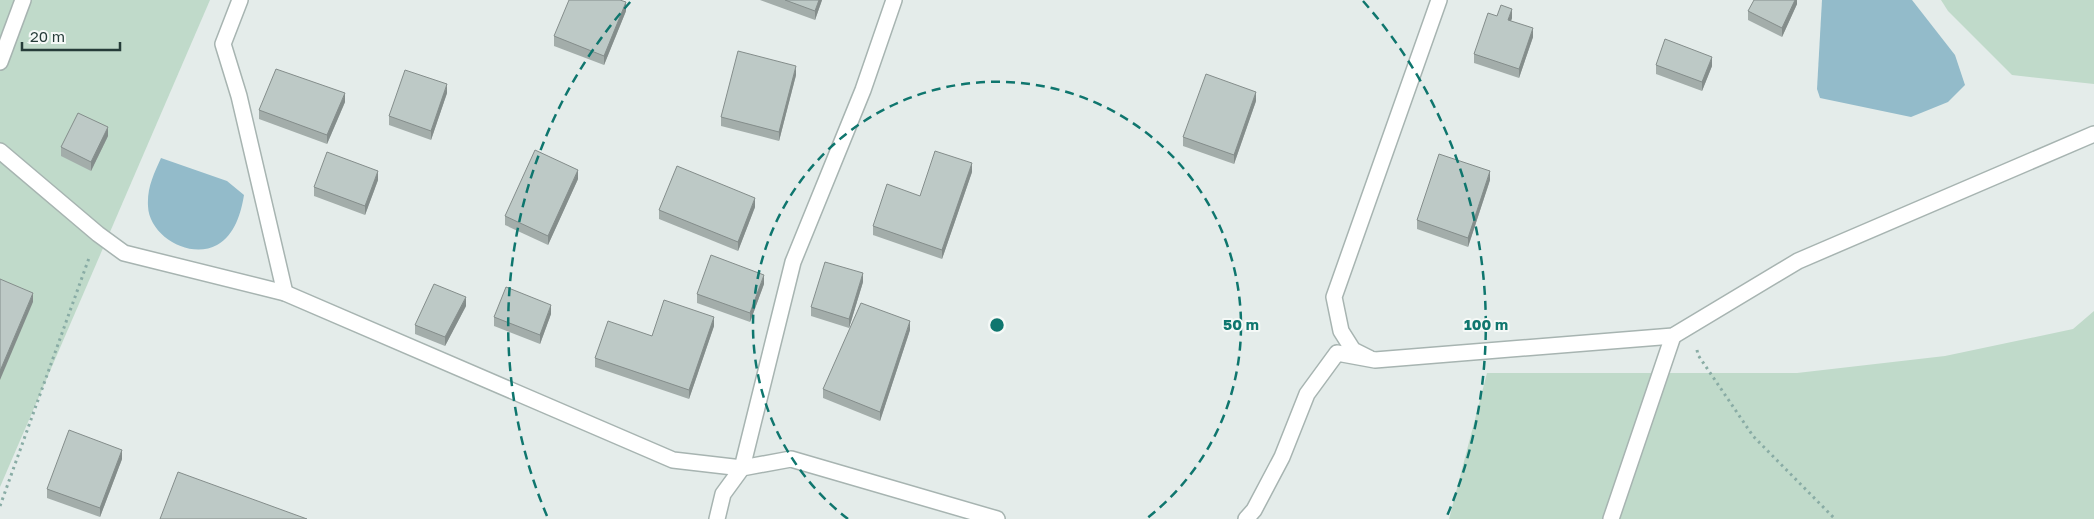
<svg xmlns="http://www.w3.org/2000/svg" width="2094" height="519" viewBox="0 0 2094 519" font-family="'Golos Text',sans-serif">
<rect width="100%" height="100%" fill="#e4ecea"/>
<g fill="#c0daca">
<path d="M0,0H210L0,487Z"/>
<path d="M1941,0H2094V84L2012,75L1948,11Z"/>
<path d="M2094,311V519H1449L1487,373H1797L1945,356L2073,329Z"/>
</g>
<g fill="#93bbca">
<path d="M1822,0H1912L1955,55L1965,85L1948,102L1911,117L1820,98L1817,89Z"/>
<path d="M161,158L227,181L244,195C241,213 235,235 217,245C190,260 149,236 148,206C147,187 154,174 161,158Z"/>
</g>
<g fill="none" stroke-linecap="round" stroke-linejoin="round">
<defs>
<g id="service">
<path d="M240,0L223,44L239,96L285,293"/>
<path d="M0,62L23,0"/>
<path d="M0,151L98,234L124,253L285,293L673,460L742,468L793,262L863,90L894,0"/>
<path d="M1369,358L1353,350L1341,331L1334,297L1439,0"/>
</g>
<g id="minor">
<path d="M717,519L723,494L742,468L791,459L997,519"/>
<path d="M1246,519L1254,510L1282,457L1307,394L1337,353L1375,360L1673,336L1798,261L2094,134"/>
<path d="M1611,519L1673,336"/>
</g>
</defs>
<use href="#service" stroke="#a7b4b1" stroke-width="18"/>
<use href="#minor" stroke="#a7b4b1" stroke-width="18"/>
<g stroke="#89aca5" stroke-width="3" stroke-dasharray="2.5 4" stroke-linecap="butt">
<path d="M1697,350L1698,355L1753,436L1835,519"/>
<path d="M0,506L89,258"/>
</g>
<use href="#service" stroke="#fff" stroke-width="15"/>
<use href="#minor" stroke="#fff" stroke-width="15"/>
</g>
<g fill="#a3adaa">
<path d="M760,0H822L815,20Z"/>
<path d="M1797,0V4L1782,37L1748,20V11Z"/>
<path d="M626,11L604,65L554,46V36Z"/>
<path d="M1497,16L1512,18L1511,21L1533,37L1519,78L1474,63V54Z"/>
<path d="M1656,65L1712,66L1702,91L1656,74Z"/>
<path d="M796,75L779,141L721,126V117Z"/>
<path d="M447,93L431,140L389,125V116Z"/>
<path d="M1256,101L1234,164L1183,146V137Z"/>
<path d="M345,102L327,144L259,119V110Z"/>
<path d="M108,136L91,171L61,156V147Z"/>
<path d="M972,172L942,259L873,235V226L920,196Z"/>
<path d="M578,179L548,245L505,225V216Z"/>
<path d="M378,180L365,215L314,196V187Z"/>
<path d="M1490,180L1468,247L1417,229V220Z"/>
<path d="M755,207L738,251L659,219V210Z"/>
<path d="M863,282L849,328L811,316V307Z"/>
<path d="M764,284L750,322L697,303V294Z"/>
<path d="M466,306L445,346L415,334V325Z"/>
<path d="M551,314L540,344L494,326V317Z"/>
<path d="M714,326L689,399L595,367V358L652,336Z"/>
<path d="M910,330L880,421L823,398V389Z"/>
<path d="M122,459L100,517L47,498V489Z"/>
</g>
<g fill="#848d8b">
<path d="M819,0H822L815,20V11Z"/>
<path d="M1795,0H1797V4L1782,37V28Z"/>
<path d="M626,2V11L604,65V56Z"/>
<path d="M1512,9V18L1508,29V20Z"/>
<path d="M1533,28V37L1519,78V69Z"/>
<path d="M1712,57V66L1702,91V82Z"/>
<path d="M796,66V75L779,141V132Z"/>
<path d="M447,84V93L431,140V131Z"/>
<path d="M1256,92V101L1234,164V155Z"/>
<path d="M345,93V102L327,144V135Z"/>
<path d="M108,127V136L91,171V162Z"/>
<path d="M972,163V172L942,259V250Z"/>
<path d="M578,170V179L548,245V236Z"/>
<path d="M378,171V180L365,215V206Z"/>
<path d="M1490,171V180L1468,247V238Z"/>
<path d="M755,198V207L738,251V242Z"/>
<path d="M863,273V282L849,328V319Z"/>
<path d="M764,275V284L750,322V313Z"/>
<path d="M33,293V302L0,380V371Z"/>
<path d="M466,297V306L445,346V337Z"/>
<path d="M551,305V314L540,344V335Z"/>
<path d="M714,317V326L689,399V390Z"/>
<path d="M910,321V330L880,421V412Z"/>
<path d="M122,450V459L100,517V508Z"/>
</g>
<g fill="#bdc9c6" stroke="#848d8b">
<path d="M569,0H620L626,2L604,56L554,36Z"/>
<path d="M785,0H819L815,11Z"/>
<path d="M1754,0H1795L1782,28L1748,11Z"/>
<path d="M1501,5L1512,9L1508,20L1533,28L1519,69L1474,54L1488,13L1497,16Z"/>
<path d="M1665,39L1712,57L1702,82L1656,65Z"/>
<path d="M738,51L796,66L779,132L721,117Z"/>
<path d="M276,69L345,93L327,135L259,110Z"/>
<path d="M405,70L447,84L431,131L389,116Z"/>
<path d="M1206,74L1256,92L1234,155L1183,137Z"/>
<path d="M78,113L108,127L91,162L61,147Z"/>
<path d="M535,150L578,170L548,236L505,216Z"/>
<path d="M935,151L972,163L942,250L873,226L887,184L920,196Z"/>
<path d="M327,152L378,171L365,206L314,187Z"/>
<path d="M1439,154L1490,171L1468,238L1417,220Z"/>
<path d="M677,166L755,198L738,242L659,210Z"/>
<path d="M711,255L764,275L750,313L697,294Z"/>
<path d="M825,262L863,273L849,319L811,307Z"/>
<path d="M0,279L33,293L0,371Z"/>
<path d="M434,284L466,297L445,337L415,325Z"/>
<path d="M506,287L551,305L540,335L494,317Z"/>
<path d="M664,300L714,317L689,390L595,358L608,321L652,336Z"/>
<path d="M861,303L910,321L880,412L823,389Z"/>
<path d="M69,430L122,450L100,508L47,489Z"/>
<path d="M178,472L307,519H160Z"/>
</g>
<g fill="none" stroke="#0f766e" stroke-width="2.5" stroke-dasharray="9 6">
<path d="M848 519A244 244 0 1 1 1146 519"/>
<path d="M547 516A489 489 0 0 1 631 1M1363 1A489 489 0 0 1 1447 516"/>
</g>
<circle cx="997" cy="325" r="8" fill="#0f766e" stroke="#f5f9f7" stroke-width="2.5"/>
<g font-size="15" text-anchor="middle" font-weight="bold" fill="#0f766e" stroke="#f5f9f7" stroke-width="4" stroke-linejoin="round" paint-order="stroke">
<text x="1241" y="330">50 m</text>
<text x="1486" y="330">100 m</text>
</g>
<path d="M22 42v8h98v-8" fill="none" stroke="#263c39" stroke-width="2.5"/>
<text x="30" y="42" font-size="15" fill="#263c39" stroke="#f5f9f7" stroke-width="4" paint-order="stroke">20 m</text>
</svg>
